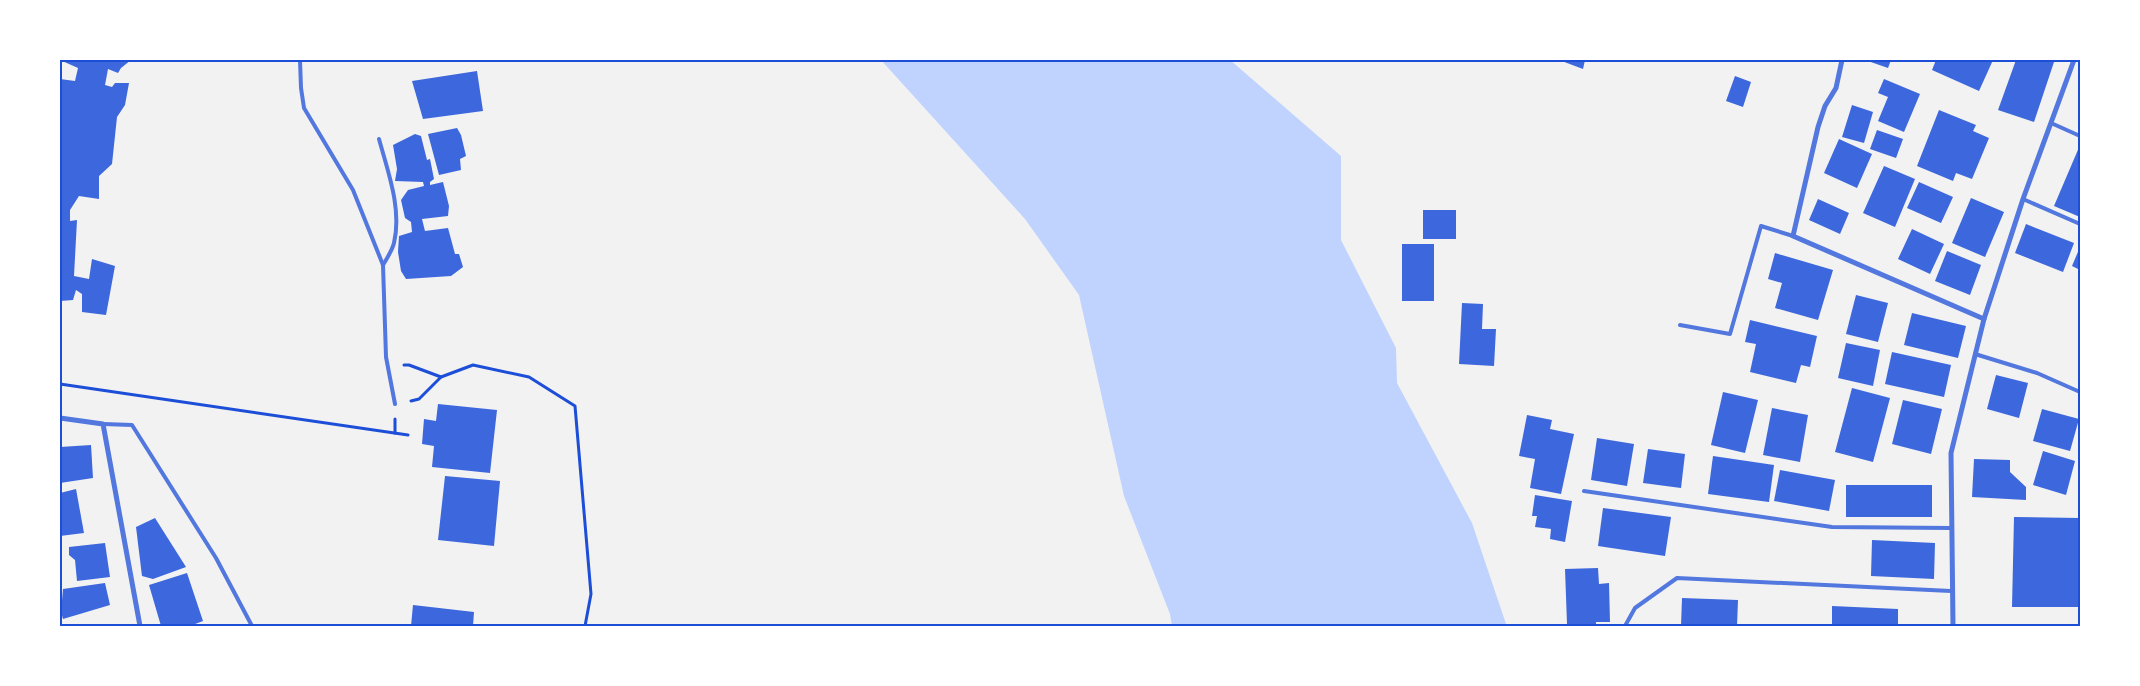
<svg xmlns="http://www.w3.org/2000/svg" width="2140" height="686" viewBox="0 0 2140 686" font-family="'Work Sans',sans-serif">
<rect width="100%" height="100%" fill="#f2f2f2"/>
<path fill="#bfd3fe" d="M881,60H1230L1341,156V240L1396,348L1397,383L1472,523L1506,624L1504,626H1172L1170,614L1124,496L1079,295L1025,219Z"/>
<g fill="#3d67dc">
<path d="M60,60H131L121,68L118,73L108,69L105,85L112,87L115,83H129L125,105L117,117L112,164L99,176V199L79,196L70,210V221L77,220L74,276L89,279L92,259L115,266L106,315L82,312V294L76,290L73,300L60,301V79L75,81L78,68Z"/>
<path d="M1559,60H1585L1583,69Z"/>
<path d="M1865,60H1891L1888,68Z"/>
<path d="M1936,60L1945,61L1993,60L1979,91L1932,70Z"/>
<path d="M2016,60H2049L2054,62L2034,122L1998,110Z"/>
<path d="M477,71L483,111L423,119L412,81Z"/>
<path d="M1735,76L1751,82L1743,107L1726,101Z"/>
<path d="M1884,79L1920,94L1904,132L1878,121L1888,97L1878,93Z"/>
<path d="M1852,105L1873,112L1864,143L1842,137Z"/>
<path d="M1939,110L1976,125L1973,131L1989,138L1972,179L1956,173L1953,181L1917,166Z"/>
<path d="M457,128L461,135L466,156L460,159L461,170L439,175L428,134Z"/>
<path d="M1877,130L1903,139L1896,158L1870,149Z"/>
<path d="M415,134L421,136L427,160L430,159L434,179L430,182V185L443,182L449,206L448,216L422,219L425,231L448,228L455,254H459L463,267L451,276L406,279L401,271L398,252L399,236L412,232L411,222L405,218L401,200L408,190L424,186L423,182L395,181L397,169L393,145Z"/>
<path d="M1839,139L1872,154L1857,188L1824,173Z"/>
<path d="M2080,145V217L2054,206Z"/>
<path d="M1884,166L1915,179L1895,227L1863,213Z"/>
<path d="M1919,182L1953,197L1941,223L1907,208Z"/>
<path d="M1971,198L2004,212L1985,257L1952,243Z"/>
<path d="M1818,199L1849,213L1840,234L1809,220Z"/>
<rect x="1423" y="210" width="33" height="29"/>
<path d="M2026,224L2074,243L2063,272L2015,253Z"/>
<path d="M1912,229L1944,244L1930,274L1898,259Z"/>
<rect x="1402" y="244" width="32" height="57"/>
<path d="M2080,247V270L2072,266Z"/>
<path d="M1947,251L1981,265L1970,295L1935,281Z"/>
<path d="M1775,253L1833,270L1818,320L1775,308L1782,283L1768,279Z"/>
<path d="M1856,295L1888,303L1878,342L1846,334Z"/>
<path d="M1462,303L1483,304L1482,329H1496L1494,366L1459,364Z"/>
<path d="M1912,313L1966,326L1958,358L1904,345Z"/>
<path d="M1750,320L1817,336L1810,367L1801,365L1796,383L1750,372L1756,344L1745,342Z"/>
<path d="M1846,343L1880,350L1873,386L1838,378Z"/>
<path d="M1892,352L1951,365L1944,397L1885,384Z"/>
<path d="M1996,375L2028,383L2019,418L1987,409Z"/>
<path d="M1852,388L1890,398L1873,462L1835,452Z"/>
<path d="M1723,392L1758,400L1745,453L1711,445Z"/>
<path d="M1903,400L1942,409L1931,454L1892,444Z"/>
<path d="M438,404L497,410L490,473L432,467L434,446L422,444L424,419L436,421Z"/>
<path d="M1772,408L1808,415L1800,462L1763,455Z"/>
<path d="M2042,409L2079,419L2070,451L2033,441Z"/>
<path d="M1527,415L1552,420L1550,429L1574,434L1561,494L1530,488L1535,459L1519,456Z"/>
<path d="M1597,438L1634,444L1627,486L1591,480Z"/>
<path d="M91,445L93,478L60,483V447Z"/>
<path d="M1648,449L1685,454L1681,488L1643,483Z"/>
<path d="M2043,451L2075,461L2066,495L2033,485Z"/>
<path d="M1713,456L1774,465L1769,502L1708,494Z"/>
<path d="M1974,459L2010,460V472L2026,487V500L1972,497Z"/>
<path d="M1780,470L1835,480L1829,511L1774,501Z"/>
<path d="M445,476L500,481L494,546L438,540Z"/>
<rect x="1846" y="485" width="86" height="32"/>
<path d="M76,489L84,533L60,536V493Z"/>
<path d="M1535,495L1572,501L1565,542L1550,539L1551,529L1535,527L1537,516H1532Z"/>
<path d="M1603,508L1671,517L1665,556L1598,546Z"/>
<path d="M2014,517L2080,518V607H2012Z"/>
<path d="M155,518L186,567L153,579L142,576L136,527Z"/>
<path d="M1872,540L1935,543L1934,579L1871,576Z"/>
<path d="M105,543L110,577L77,581L75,560L69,555V547Z"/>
<path d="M1598,568L1599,584L1609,583L1610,622H1596V626H1584V624H1567L1565,569Z"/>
<path d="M187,573L203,621L190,626H161L149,585Z"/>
<path d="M105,583L110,605L63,619L61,612L63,589Z"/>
<path d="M1682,598L1738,600L1737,626H1681Z"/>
<path d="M413,605L474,612L473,626H411Z"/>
<path d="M1832,606L1898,609V626H1832Z"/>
</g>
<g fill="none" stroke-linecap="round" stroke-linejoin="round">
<g stroke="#1d4ed8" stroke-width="3">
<path d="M404,365H409L441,377"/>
<path d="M60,384L408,435"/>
<path d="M411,401L419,399L441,377L473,365L529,377L575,406L591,594L585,626"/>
<path d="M395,419V433"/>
</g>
<g stroke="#5277de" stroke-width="4">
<path d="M300,60L301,88L304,108L353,190L383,265L386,357L395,404"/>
<path d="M2051,123L2080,136"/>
<path d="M379,139C388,172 402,209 394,243C392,251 387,258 383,265"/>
<path d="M2023,199L2080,224"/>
<path d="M1680,325L1730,334L1761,226L1793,236"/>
<path d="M1975,354L2037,373L2080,392"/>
<path d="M103,424L132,425L216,558L252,626"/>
<path d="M1584,491L1832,527L1951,528"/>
<path d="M1625,626L1635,608L1677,578L1951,591"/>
</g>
<g stroke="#5277de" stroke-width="5">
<path d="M1842,60L1836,88L1825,106L1818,127L1793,236L1984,319"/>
<path d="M60,418L103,424L140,626"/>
<path d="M1953,626L1951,453L1984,319L2023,199L2074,60"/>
</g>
</g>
<rect width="2140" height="686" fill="none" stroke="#ffffff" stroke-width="122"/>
<rect x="61" y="61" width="2018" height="564" fill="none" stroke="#1d4ed8" stroke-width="2"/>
</svg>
